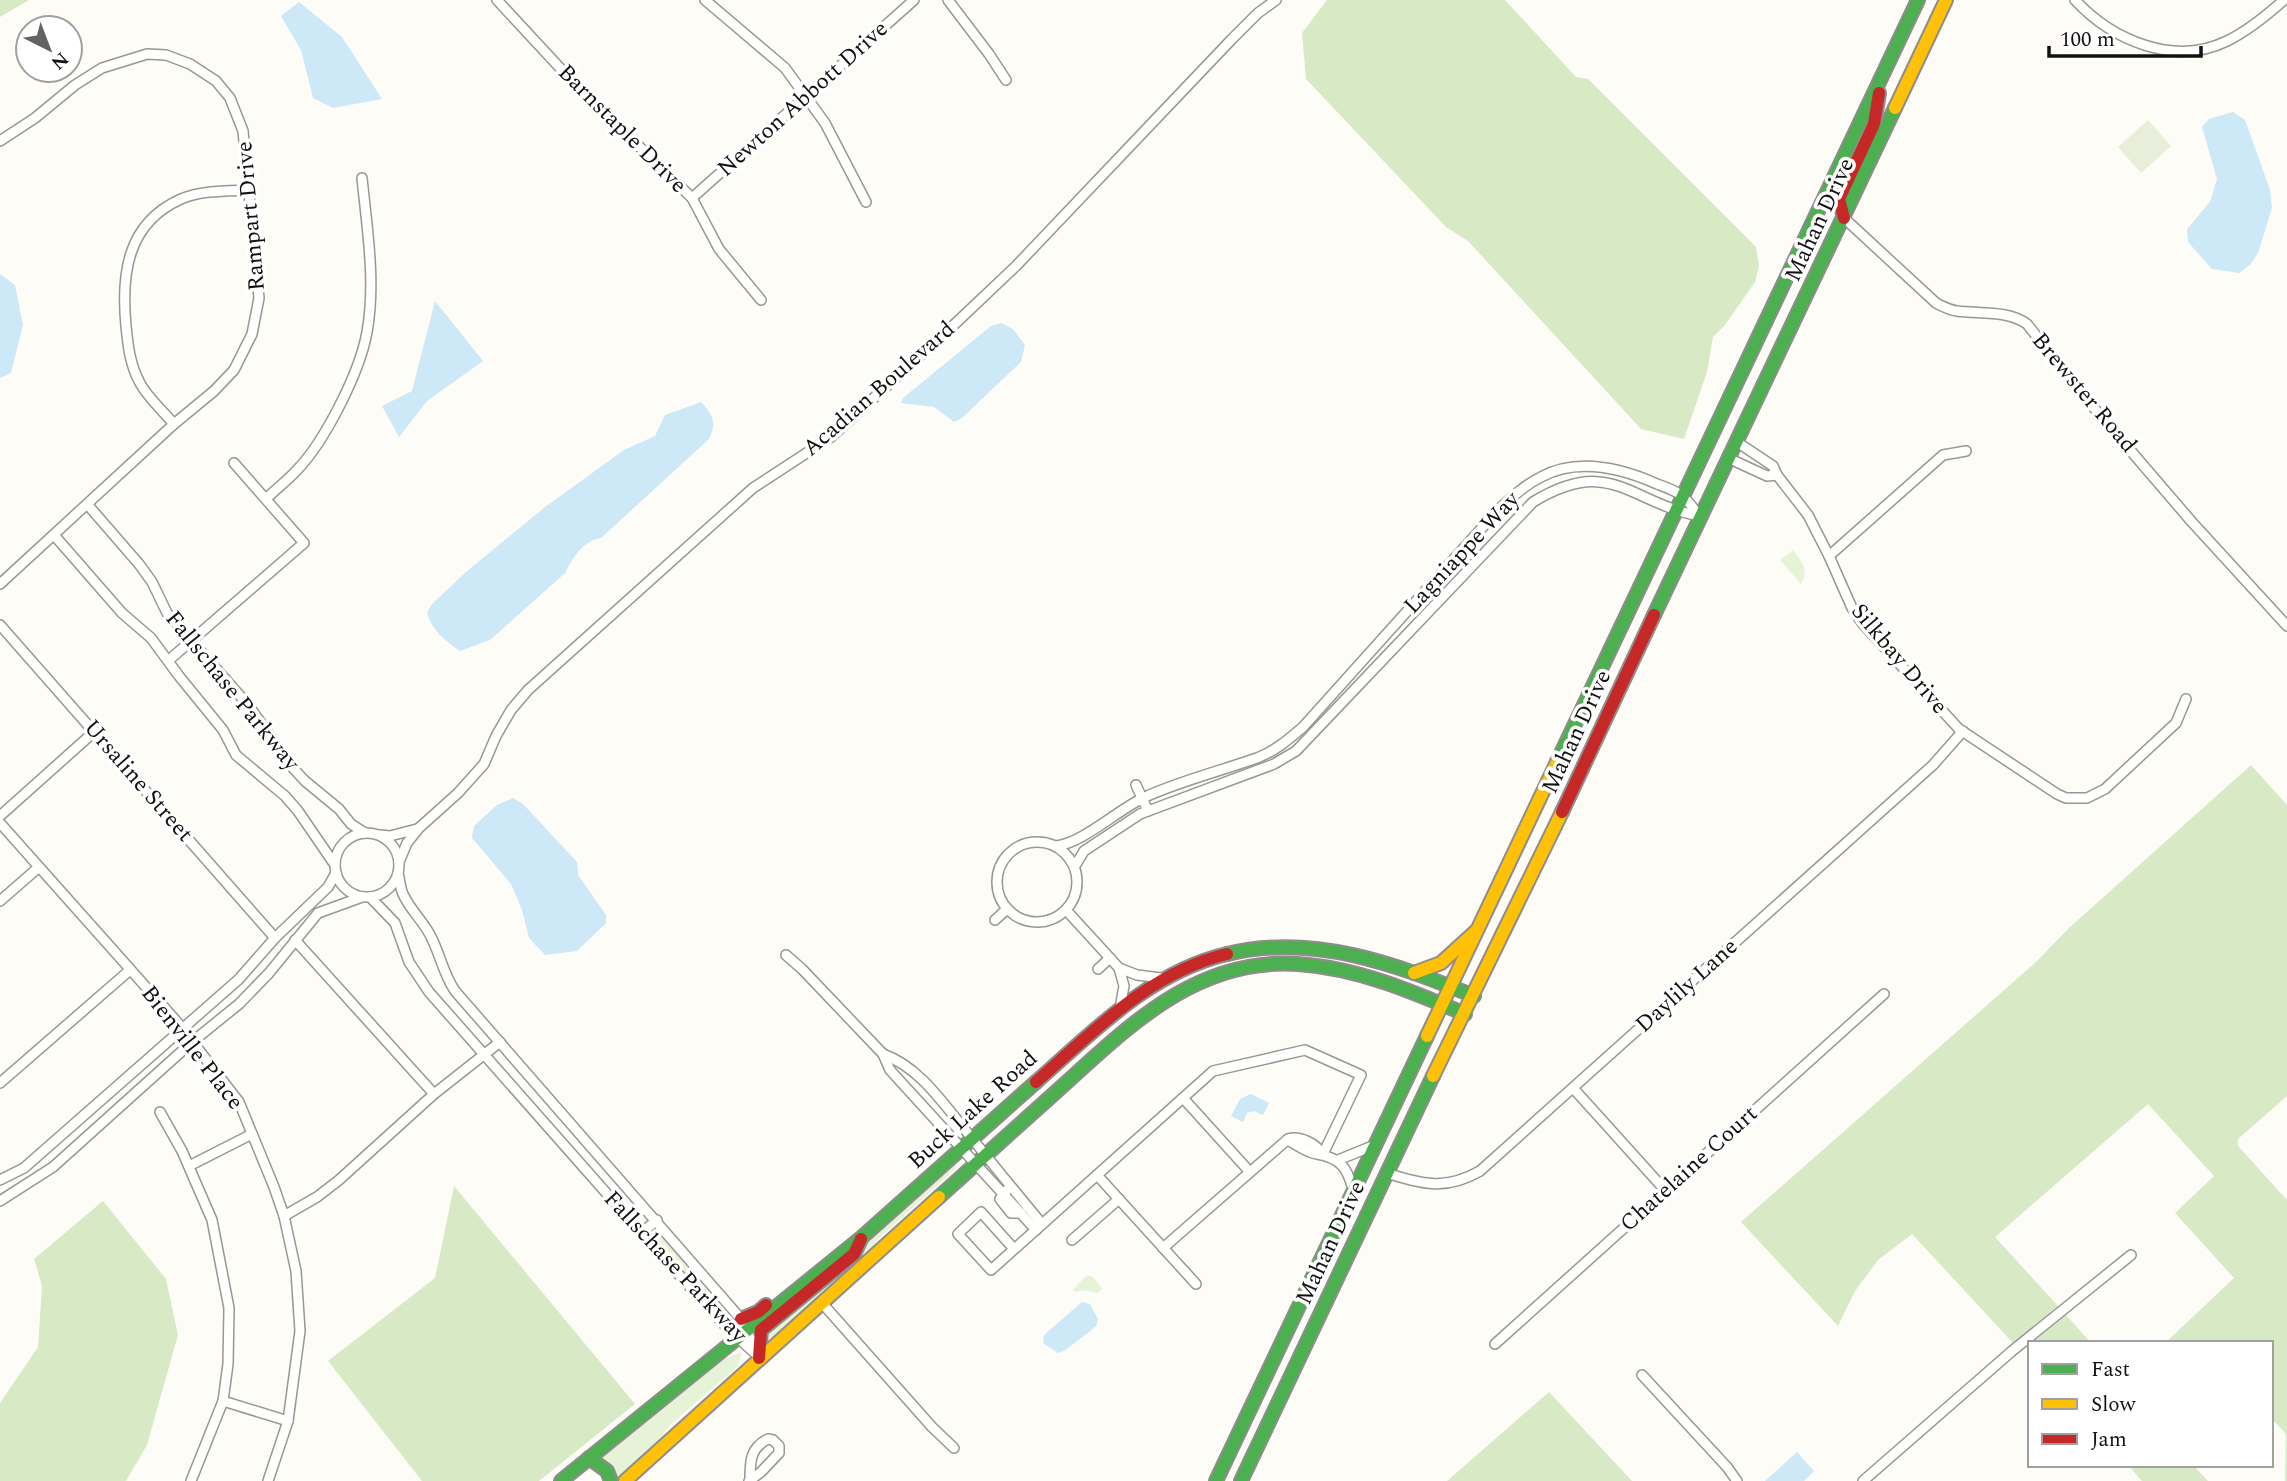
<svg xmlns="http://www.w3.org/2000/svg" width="2287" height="1481" viewBox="0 0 2287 1481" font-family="Spectral,serif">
<rect width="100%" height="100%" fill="#fdfcf7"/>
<g fill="#e7f3d7">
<path d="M1793,550C1802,562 1809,569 1801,584L1780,560Z"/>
<path d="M956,1165V1168L950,1174L877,1240L865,1258L778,1334L770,1338L766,1337L768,1332L858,1254L873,1235Z"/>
<path d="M660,1233L666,1237L686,1266L730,1317L729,1319L726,1320L657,1247L656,1234Z"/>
<path d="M1087,1275L1093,1277L1102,1288L1098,1293L1083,1290L1075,1292L1073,1289Z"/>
<path d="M742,1352L738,1366L669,1426L652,1449L621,1481H616L607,1463L600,1458L715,1365L726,1358Z"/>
</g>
<g fill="#d8eac5">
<path d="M0,0H29L0,17Z"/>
<path d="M1327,0H1505L1576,77L1588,79L1756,247L1759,266L1755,282L1725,325L1713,337L1707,372L1684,439L1641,429L1468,241L1446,227L1306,79L1302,33Z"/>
<path d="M2251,765L2287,805V1096L2238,1139V1146L2287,1200V1481H2285L2286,1434L2271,1418V1343H2165L2234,1278L2175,1213L2214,1176L2148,1104L1995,1237L2058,1306L2013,1343L1912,1234L1878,1260L1855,1291L1838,1326L1741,1222L2037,961L2069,928Z"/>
<path d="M454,1186L635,1404L539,1481H422L328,1361L435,1278Z"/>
<path d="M103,1201L166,1279L178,1335L147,1445L126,1481H0V1403L38,1347L42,1286L34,1259Z"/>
<path d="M2066,1315L2091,1343H2031Z"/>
<path d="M1549,1392L1632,1481H1447Z"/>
<path d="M2128,1465H2193L2208,1481H2142Z"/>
</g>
<path fill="#e9eedb" d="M2148,120L2171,146L2141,173L2118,147Z"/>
<g fill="#cde8f7">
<path d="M299,2L342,37L382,99L333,108L313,98L301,50L281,16Z"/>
<path d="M2233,112L2245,120L2270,190L2272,208L2258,253L2250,265L2239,273L2212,269L2188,242L2187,229L2210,202L2217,179L2202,127L2209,119Z"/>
<path d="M0,274L15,285L23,325L11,373L0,378Z"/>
<path d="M435,301L483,361L427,401L399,437L382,406L412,391Z"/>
<path d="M1001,323L1013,329L1025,345L1021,362L962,418L954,422L934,407L901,403L903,398L991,326Z"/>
<path d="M701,402C713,415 717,422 709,439L601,538C582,541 573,558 565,573L490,640L460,651C445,640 432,631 427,613L432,604L466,572L545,507L624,450L655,436L665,415Z"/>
<path d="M513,798L523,804L577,862L578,875L606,915V923L577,951L545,955L529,938L522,910L511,884L472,838L474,826L497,805Z"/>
<path d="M1251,1094L1269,1103L1263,1115L1254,1111L1247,1113L1243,1122L1231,1116L1240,1099Z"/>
<path d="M1082,1302L1090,1304L1098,1319L1096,1326L1089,1332L1064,1351L1058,1353L1043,1343L1044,1335Z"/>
<path d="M1797,1452L1814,1471L1804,1481H1765Z"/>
</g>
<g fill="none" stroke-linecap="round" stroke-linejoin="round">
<defs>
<g id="street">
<path d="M497,0L573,82L692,198L719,249L761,300"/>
<path d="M705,0L785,68L825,123L866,202"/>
<path d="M948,0L989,54L1006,80"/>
<path d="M2075,0C2112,40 2174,67 2227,41C2248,31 2266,16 2284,0"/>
<path d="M0,141L35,118L75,85L102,68L147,54L166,55L190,64L216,81L230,98L243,131L259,298L252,334L234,370L214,391L174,424L0,584"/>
<path d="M692,198L914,0"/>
<path d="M1844,218L1936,303C1942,306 1949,310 1957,311C1980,314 2008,310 2027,324L2088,401L2191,521L2287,626"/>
<path d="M174,424C163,411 148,398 140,383C130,365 128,346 126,326C121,274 127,223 181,199C202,190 228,191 250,190"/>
<path d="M1737,442L1773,466L1777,475L1808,515L1829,556L1852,608L1862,623L1959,729L2057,794L2066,798H2087L2105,789L2176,723L2186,699"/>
<path d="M1728,458L1767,476L1777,475"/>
<path d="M266,499C276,489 288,480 297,470C325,441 360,372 367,332C376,282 367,228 362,178"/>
<path d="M87,504L139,564L152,582L167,613L249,706L292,767L305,781L339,809L351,824L365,833"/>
<path d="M54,535L122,613L151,638L179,676L223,730L236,755L285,796L298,811L335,865"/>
<path d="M1829,556L1943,455L1966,451"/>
<path d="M0,625L275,938"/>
<path d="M169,660L304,543L234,463"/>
<path d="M1136,785L1148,811"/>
<path d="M0,816L95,731"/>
<path d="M0,823L178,1023L239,1102L274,1187L284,1216L296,1271L300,1331L288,1421L268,1481"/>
<circle cx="367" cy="865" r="32"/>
<path d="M380,835L390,836L417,829"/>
<circle cx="1037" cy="882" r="40"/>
<path d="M1056,846C1083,843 1117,810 1145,797C1180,781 1220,771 1257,758C1275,751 1288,740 1303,727L1498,510C1512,497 1525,485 1541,477C1578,457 1621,468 1657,484C1665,487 1674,490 1681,495C1688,500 1694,509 1699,516"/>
<path d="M399,862L407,843L419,828L458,793L484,764L496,736L511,710L528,690L753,488L831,437L958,321L1016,266L1231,40L1258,13L1276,0"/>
<path d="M1075,866L1084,851L1140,814L1274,764L1296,751L1533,502C1611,455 1628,502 1699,516"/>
<path d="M398,873C400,880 400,888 403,894C411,912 426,923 433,941C441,958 444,975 455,991L741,1319L759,1356"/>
<path d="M370,897L395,923L409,962L429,992L661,1255L730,1331L755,1353"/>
<path d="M0,901L39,867"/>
<path d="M1066,910L1119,968L1124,986L1120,1008"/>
<path d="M995,920L1007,909"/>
<path d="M295,940L434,1094"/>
<path d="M786,955L802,969L883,1054L890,1070L1036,1230"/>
<path d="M1119,968L1137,975L1161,978"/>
<path d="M1098,969L1110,958"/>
<path d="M883,1054C919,1067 942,1102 966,1131C991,1162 1016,1193 1042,1224"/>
<path d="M0,1083L130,970"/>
<path d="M1573,1088L1665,1190"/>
<path d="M1183,1098L1249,1171"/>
<path d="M160,1112L182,1151L212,1220L229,1308L228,1364L223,1401L191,1481"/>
<path d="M1287,1140C1296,1144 1307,1153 1317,1154C1340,1158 1347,1167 1353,1189"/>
<path d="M1338,1160L1375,1145"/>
<path d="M189,1166L252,1134"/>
<path d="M1386,1173C1423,1184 1445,1191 1480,1171L1933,765L1963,731"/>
<path d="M1097,1175L1196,1284"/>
<path d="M0,1180L24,1168L239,979L275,938L328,887L336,873"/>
<path d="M1007,1190L1000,1199L1011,1213H1021"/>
<path d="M0,1201L53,1167L192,1042L239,1004L269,973L318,913L362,897"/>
<path d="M284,1216L317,1197L339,1180L434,1094L500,1042"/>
<path d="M641,1233L657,1220"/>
<path d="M1072,1240L1119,1199"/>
<path d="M1163,1248L1288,1139C1300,1135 1316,1144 1323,1154"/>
<path d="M1014,1249L981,1212L958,1234L991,1270L1213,1071L1305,1050L1361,1075L1323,1154"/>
<path d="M822,1303L932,1427L954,1448"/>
<path d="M1495,1344L1884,994"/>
<path d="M1642,1375L1727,1467L1737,1481"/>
<path d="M223,1401L288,1421"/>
<path d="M749,1481L761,1472L779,1453V1446L773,1440L768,1439C750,1448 750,1462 750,1479"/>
<path d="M1863,1481L2012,1351L2131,1255"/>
</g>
<g id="fast">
<path d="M1654,615L1895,108"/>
<path d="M1557,762L1918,0"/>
<path d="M1227,954C1313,933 1395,964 1474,996"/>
<path d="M939,1197C978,1162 1018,1126 1057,1091C1127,1028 1195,957 1298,964C1357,968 1411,991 1465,1014"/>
<path d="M589,1458L607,1471L611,1481"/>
<path d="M561,1481L861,1238L1036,1082"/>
<path d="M1216,1481L1427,1036"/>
<path d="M1241,1481L1433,1076"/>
</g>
<g id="slow">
<path d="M1895,108L1946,0"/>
<path d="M1414,973L1441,963L1475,932"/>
<path d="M1427,1036L1557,762"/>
<path d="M1433,1076L1562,812"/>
<path d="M625,1481L939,1197"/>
</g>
<g id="jam">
<path d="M1844,218L1839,199L1874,124L1879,93"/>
<path d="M1562,812L1654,615"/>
<path d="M1036,1082C1094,1031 1150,972 1227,954"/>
<path d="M741,1319L758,1312L766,1305"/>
<path d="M759,1358L761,1330L854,1254L861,1239"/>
</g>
</defs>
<use href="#street" stroke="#979795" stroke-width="12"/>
<use href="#fast" stroke="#8e8d8b" stroke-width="16"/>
<use href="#slow" stroke="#8e8d8b" stroke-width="16"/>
<use href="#jam" stroke="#8e8d8b" stroke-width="16"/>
<use href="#street" stroke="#fffffe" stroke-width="9"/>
<use href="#fast" stroke="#4caf50" stroke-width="12"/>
<use href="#slow" stroke="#ffc107" stroke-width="12"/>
<use href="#jam" stroke="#c62828" stroke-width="12"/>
</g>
<g text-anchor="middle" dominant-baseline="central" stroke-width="7" stroke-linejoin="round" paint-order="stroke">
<g font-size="23" fill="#111" stroke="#fff">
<text transform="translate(803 99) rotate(-42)">Newton Abbott Drive</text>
<text transform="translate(622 129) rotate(45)">Barnstaple Drive</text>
<text transform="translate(251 216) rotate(-95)">Rampart Drive</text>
<text transform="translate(1820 220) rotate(-65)">Mahan Drive</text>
<text transform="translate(879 389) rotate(-41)">Acadian Boulevard</text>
<text transform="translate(2084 393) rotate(50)">Brewster Road</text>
<text transform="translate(1462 553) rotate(-47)">Lagniappe Way</text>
<text transform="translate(1899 659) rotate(50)">Silkbay Drive</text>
<text transform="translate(232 691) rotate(51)">Fallschase Parkway</text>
<text transform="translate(1577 732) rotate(-65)">Mahan Drive</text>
<text transform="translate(138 781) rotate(49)">Ursaline Street</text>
<text transform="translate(1687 986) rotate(-42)">Daylily Lane</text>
<text transform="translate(192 1048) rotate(52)">Bienville Place</text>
<text transform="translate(973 1110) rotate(-42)">Buck Lake Road</text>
<text transform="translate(1689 1169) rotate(-42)">Chatelaine Court</text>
<text transform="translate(1331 1243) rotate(-65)">Mahan Drive</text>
<text transform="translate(675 1267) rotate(47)">Fallschase Parkway</text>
</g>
</g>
<rect x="2028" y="1341" width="245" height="126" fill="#ffffff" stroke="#a0a0a0" stroke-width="2"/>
<rect x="2042" y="1364" width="35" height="10" fill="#4caf50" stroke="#a0a0a0" stroke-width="2"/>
<text x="2091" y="1376" font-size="21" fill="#111111">Fast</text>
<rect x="2042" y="1399" width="35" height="10" fill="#ffc107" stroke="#a0a0a0" stroke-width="2"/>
<text x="2091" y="1411" font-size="21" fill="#111111">Slow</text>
<rect x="2042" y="1434" width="35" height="10" fill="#c62828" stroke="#a0a0a0" stroke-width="2"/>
<text x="2091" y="1446" font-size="21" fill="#111111">Jam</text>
<g transform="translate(49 49) rotate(138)"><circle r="33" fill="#ffffff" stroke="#a0a0a0" stroke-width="2"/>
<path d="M0-5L12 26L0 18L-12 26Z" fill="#646362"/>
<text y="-10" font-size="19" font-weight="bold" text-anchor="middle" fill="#111111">N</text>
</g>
<path d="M2049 46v10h152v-10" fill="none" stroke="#111111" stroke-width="3.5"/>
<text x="2060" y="46" font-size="21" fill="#111111" stroke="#ffffff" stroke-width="5" paint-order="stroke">100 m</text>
</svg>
